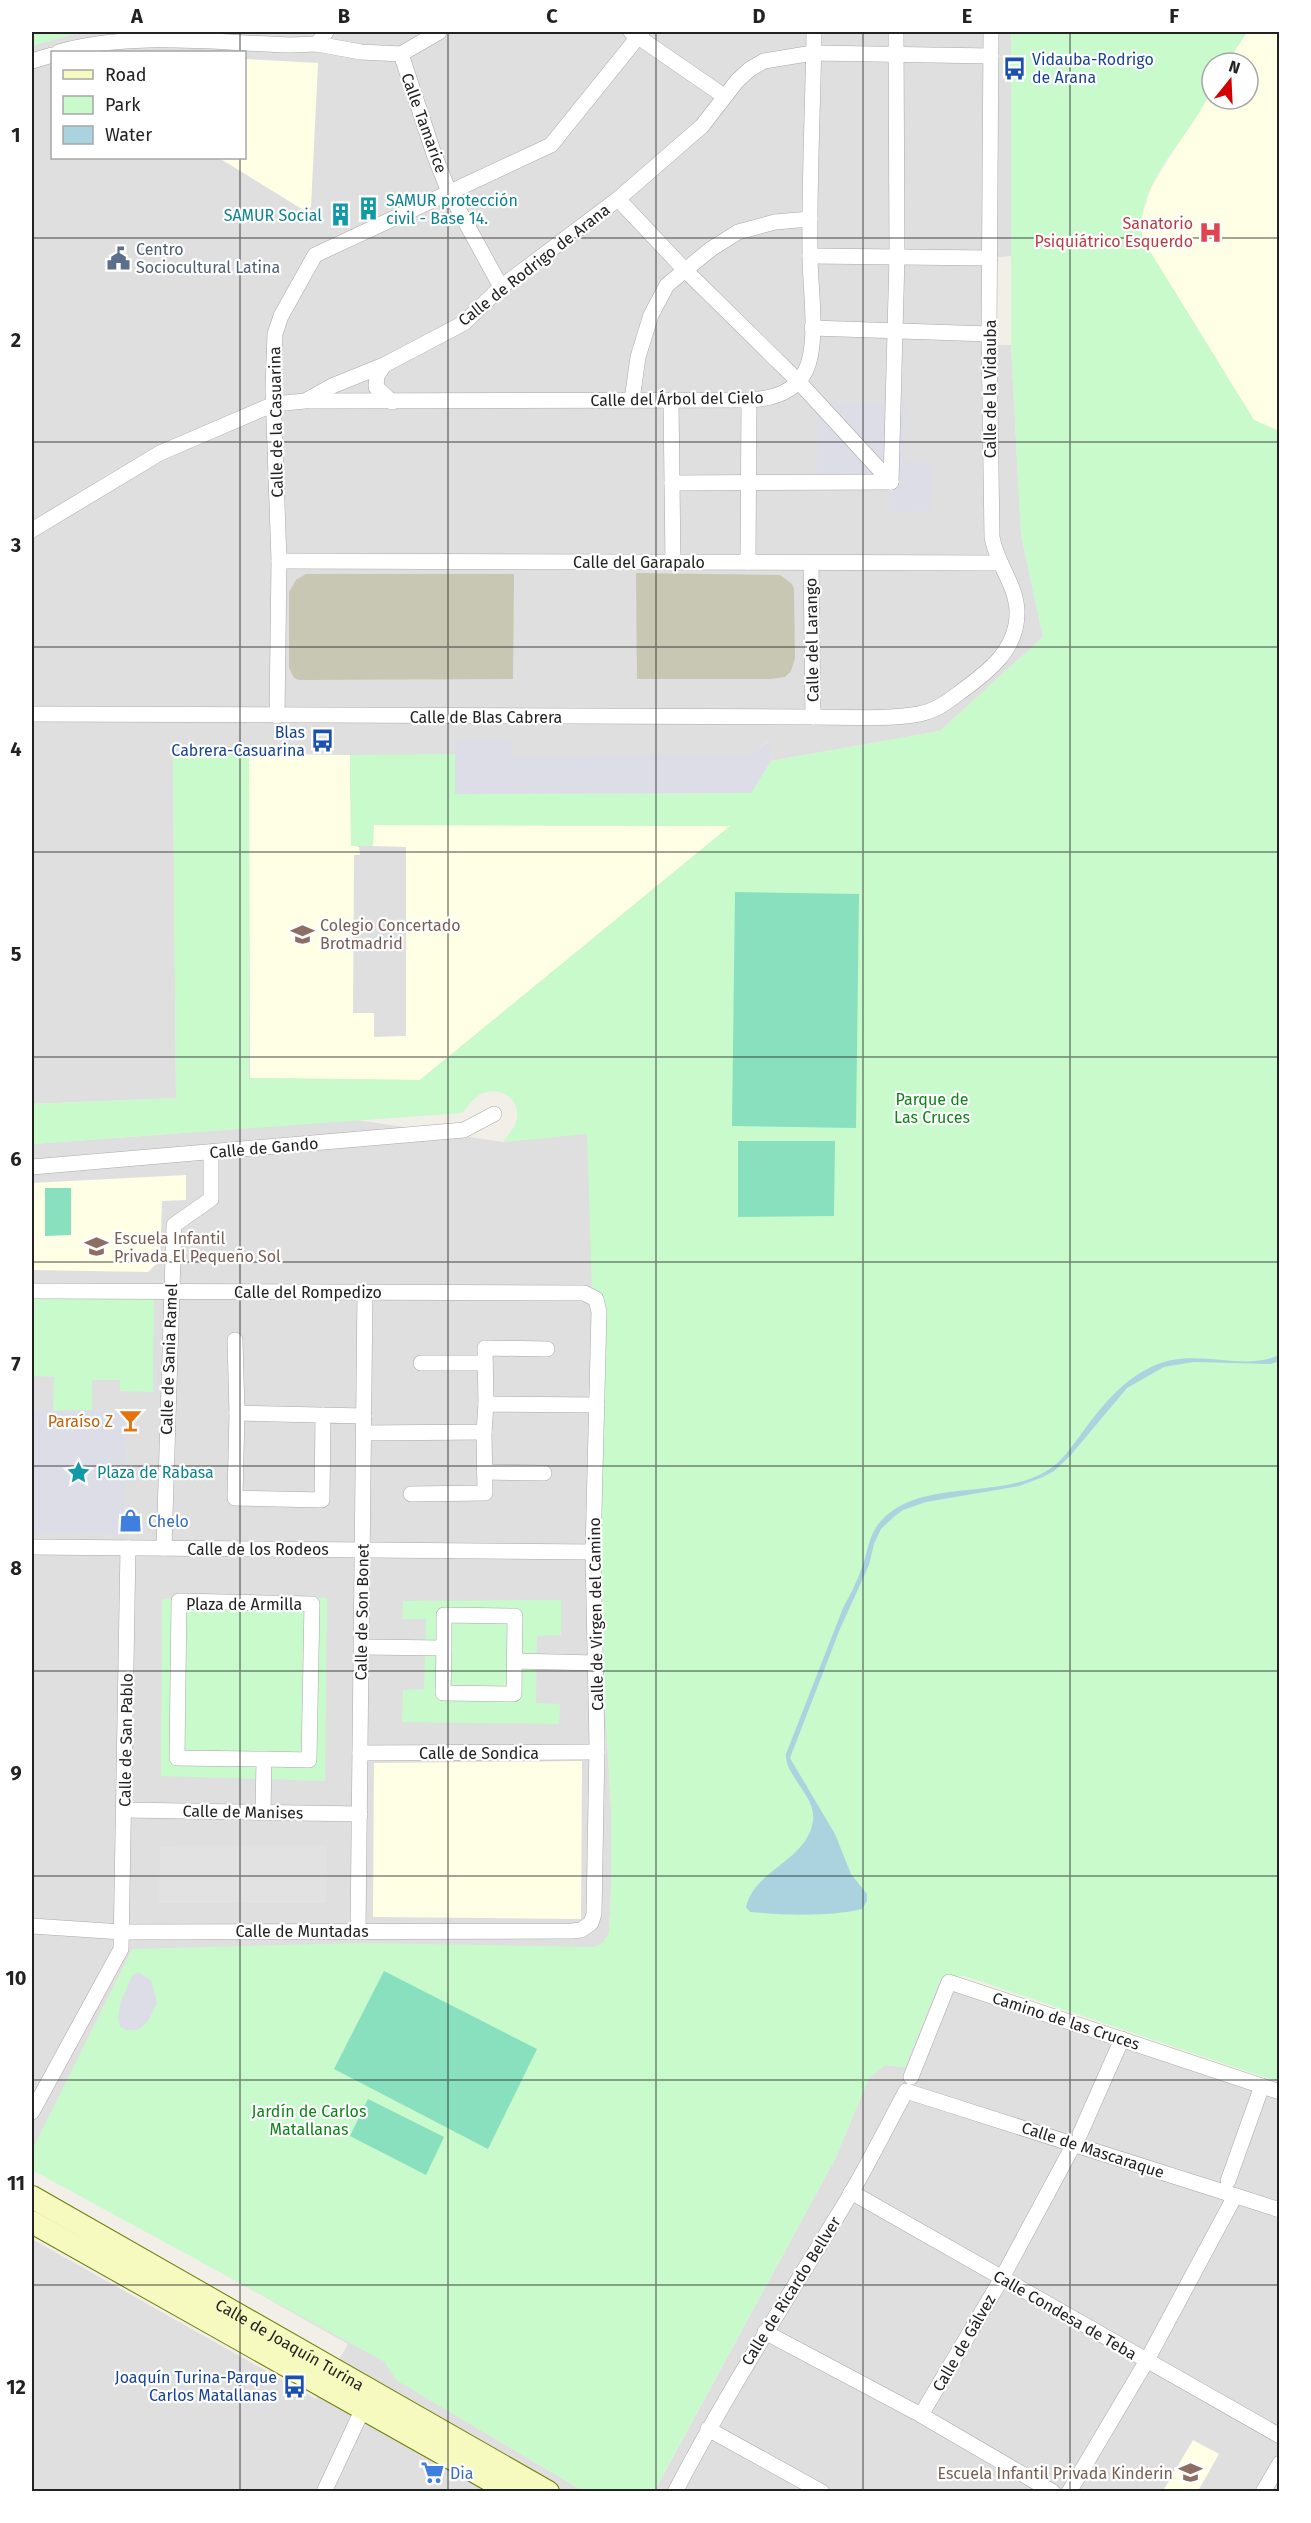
<svg xmlns="http://www.w3.org/2000/svg" width="1311" height="2523" viewBox="0 0 1311 2523" font-family="'Fira Sans',sans-serif">
<rect width="100%" height="100%" fill="#f2efe9"/>
<g fill="#e0dfdf" fill-rule="evenodd">
<path d="M32,32H1011V256L991,258L990,345H1011L1021,534L1043,637L940,731L771,761L768,741L751,755H741L751,793L455,794L351,845L730,826L420,1080L249,1078V755L173,756L176,1098L32,1104ZM52,52H244V158H52Z"/>
<path d="M357,1120L503,1142L587,1133L597,1285L605,1703L611,1806V1893L609,1933L385,2362L397,2380L583,2491H32V2239L316,2399L348,2344L32,2166V1144Z"/>
<path d="M941,1978L962,1979L1279,2086V2491L654,2492L835,2159L869,2078L885,2065L905,2067Z"/>
</g>
<g fill="#ffffe5">
<path d="M1245,32H1279V431L1254,420L1143,240L1140,223L1151,188L1212,89V99H1248V63H1227Z"/>
<path d="M245,59L318,63L311,207L305,211L219,158H244Z"/>
<path d="M249,754L350,755L351,845L359,847L360,855H354L353,1013H374V1037L406,1036V847L373,846V825L730,826L420,1080L250,1078Z"/>
<path d="M186,1175V1200L162,1201L160,1260L148,1272L32,1270V1183Z"/>
<path d="M582,1761L581,1919L373,1917L374,1763Z"/>
<path d="M1193,2440L1219,2454L1198,2491H1163Z"/>
</g>
<g fill="#c7c7b4">
<path d="M636,573L780,575L791,583L794,588L795,658L791,671L785,677L771,679H637Z"/>
<path d="M306,574H514L513,679L299,680L294,678L289,668V592L296,580Z"/>
</g>
<g fill="#c8facc">
<path d="M32,32H82L32,46Z"/>
<path d="M1011,32H1247L1227,63H1212C1212,71 1214,83 1211,91C1190,139 1132,184 1143,240L1254,420L1279,431V2082L964,1976L941,1978L905,2067L885,2065L869,2078L835,2159L654,2491H583L396,2380L385,2362L32,2170V2150L132,1949L360,1943L594,1947L603,1942L609,1933L611,1893V1806L605,1703L587,1134L503,1142C507,1136 514,1129 516,1122C523,1099 499,1084 479,1095C473,1099 467,1107 462,1113L32,1144V1104L176,1098L173,756L249,754V1078L420,1080L730,826L374,825L373,846H351L350,755L455,754V794L750,793L771,761L940,731L1043,637L1021,534L1011,345Z"/>
<path d="M32,1291H154L153,1392L120,1391V1380H92V1410L128,1411L124,1534H32V1411H53L54,1377L32,1376Z"/>
<path d="M327,1598L325,1781L161,1776L162,1599Z"/>
<path d="M561,1600V1635L537,1636L536,1703L560,1704L559,1724L402,1722L403,1690L424,1689L426,1619H402L403,1601Z"/>
</g>
<g fill="#88e0be">
<path d="M735,892L859,894L856,1128L732,1126Z"/>
<path d="M738,1141H835L834,1216L738,1217Z"/>
<path d="M45,1188H71V1235L45,1236Z"/>
<path d="M384,1971L537,2049L488,2149L334,2069Z"/>
<path d="M368,2099L444,2137L426,2175L350,2136Z"/>
</g>
<path fill="#e2e2e2" d="M327,1845L326,1903H159L160,1846Z"/>
<g fill="#dddde8">
<path d="M817,403H906L904,462L933,463L931,511L889,512V491L817,489Z"/>
<path d="M455,740H511L513,758L750,755L769,741L771,761L751,793L455,794Z"/>
<path d="M92,1410L128,1411L124,1534H32V1411Z"/>
<path d="M138,1972L151,1980L157,2003L148,2021L138,2030H126L120,2026L118,2018L120,2004L132,1976Z"/>
</g>
<path fill="#aad3df" d="M1279,1355V1361L1271,1364L1193,1362L1164,1367L1127,1388L1070,1456L1054,1471L1043,1477L1019,1486L926,1502L903,1510L895,1516L881,1529L874,1544L869,1565L840,1629L790,1758L835,1834L851,1874L867,1894V1901L862,1909C828,1917 784,1915 750,1912L746,1907C755,1869 807,1861 813,1821C817,1797 784,1775 786,1754L843,1608C850,1595 857,1582 862,1567C868,1552 869,1533 881,1521C921,1477 1001,1501 1048,1470C1061,1462 1070,1449 1079,1437C1101,1407 1123,1378 1158,1364C1199,1348 1244,1372 1279,1355Z"/>
<g fill="none" stroke-linecap="round" stroke-linejoin="round">
<defs>
<g id="street">
<path d="M631,32L724,96"/>
<path d="M317,44L326,32"/>
<path d="M59,52C129,31 219,43 291,45L317,44L361,52L401,54L439,32"/>
<path d="M401,54L434,154L449,192L501,287"/>
<path d="M32,61L52,55"/>
<path d="M618,199L684,269L798,381L891,482"/>
<path d="M810,256L990,258"/>
<path d="M812,328L989,334"/>
<path d="M384,365L377,376L376,387L392,402"/>
<path d="M632,400L638,357L651,315L667,285L711,249L738,232L775,222L810,219"/>
<path d="M671,400L672,483L891,482"/>
<path d="M308,401L749,400C772,399 795,393 806,370C819,341 810,288 810,256C809,181 813,106 814,32"/>
<path d="M891,482L897,257L896,32"/>
<path d="M672,483L673,562"/>
<path d="M32,530L160,453L274,404L305,401L332,386L384,365L464,323L501,287L618,199L702,126L737,81L750,69L764,61L813,53L991,56"/>
<path d="M279,561L1000,563"/>
<path d="M748,562L749,400"/>
<path d="M811,563L813,717"/>
<path d="M32,714L813,717C847,717 885,720 919,714C935,711 946,703 959,693C988,672 1018,650 1017,611C1016,584 996,563 992,537L989,334L991,32"/>
<path d="M277,716L279,561L273,389L275,334L281,316L315,255L551,145L642,32"/>
<path d="M32,1167L464,1130L494,1114"/>
<path d="M32,1291L584,1293L596,1299L599,1312L593,1552L597,1745L594,1914L591,1923L581,1930L572,1931L122,1932L32,1926"/>
<path d="M235,1340L237,1413"/>
<path d="M421,1363H485"/>
<path d="M486,1404L485,1348L547,1349"/>
<path d="M323,1415L322,1500L235,1498L237,1413L364,1416"/>
<path d="M364,1433L484,1432L486,1404L597,1405"/>
<path d="M484,1472L544,1473"/>
<path d="M411,1494L485,1493L484,1432"/>
<path d="M32,1547L593,1552"/>
<path d="M164,1548L174,1225L211,1199V1153"/>
<path d="M362,1647L444,1648V1615L515,1616L514,1694L443,1693L444,1648"/>
<path d="M515,1661L596,1663"/>
<path d="M360,1753L597,1752"/>
<path d="M125,1810L360,1814"/>
<path d="M263,1812L264,1759L309,1760L312,1604L179,1601L177,1758L264,1759"/>
<path d="M358,1931L365,1292"/>
<path d="M911,2077L949,1982L1280,2092"/>
<path d="M32,2112L121,1949L128,1548"/>
<path d="M1080,2134L1122,2039"/>
<path d="M1228,2181L1262,2086"/>
<path d="M851,2192L1280,2436"/>
<path d="M765,2332L921,2415L1053,2492"/>
<path d="M921,2415L1002,2278L1074,2144"/>
<path d="M708,2429L822,2492"/>
<path d="M324,2492L367,2400"/>
<path d="M675,2492C725,2396 782,2307 838,2215C863,2175 884,2132 906,2091L1280,2210"/>
<path d="M1069,2492L1146,2362L1235,2196"/>
<path d="M1263,2492L1280,2463"/>
</g>
<g id="secondary">
<path id="s1" d="M32,2197L548,2492"/>
<path d="M32,2222L511,2492"/>
</g>
</defs>
<use href="#street" stroke="#a9a9a9" stroke-width="16"/>
<use href="#secondary" stroke="#707d05" stroke-width="24"/>
<use href="#street" stroke="#fff" stroke-width="15"/>
<use href="#secondary" stroke="#f7fabf" stroke-width="22"/>
</g>
<path fill="none" stroke="#222" stroke-width="1.5" stroke-opacity="0.55" d="M240,32V52M448,32V2492M656,32V2492M863,32V2492M1070,32V2492M240,158V2492M32,238H1280M32,442H1280M32,647H1280M32,852H1280M32,1057H1280M32,1262H1280M32,1466H1280M32,1671H1280M32,1876H1280M32,2080H1280M32,2285H1280"/>
<defs>
<symbol id="bus-bare" viewBox="-9 -9 18 18"><path d="M-5-6H5V4H4V6H2V4H-2V6H-4V4H-5ZM-3.5-4V0h7V-4ZM-3.5 1.2v1.5H-2V1.2ZM2 1.2v1.5H3.5V1.2Z" fill="#1a4fb4" stroke="#fff" stroke-width="2.5" paint-order="stroke"/></symbol>
<symbol id="building-bare" viewBox="-9 -9 18 18"><path d="M-4-6H4V6H1V3H-1V6H-4ZM-2.5-4.3h1.7v1.8h-1.7ZM.8-4.3h1.7v1.8H.8ZM-2.5-1h1.7V.8h-1.7ZM.8-1h1.7V.8H.8Z" fill="#0f9aa8" stroke="#fff" stroke-width="2.5" paint-order="stroke"/></symbol>
<symbol id="hospital-bare" viewBox="-9 -9 18 18"><path d="M-5-5h3v3.5h4V-5h3V5h-3V1.5h-4V5h-3Z" fill="#e0444e" stroke="#fff" stroke-width="2.5" paint-order="stroke"/></symbol>
<symbol id="civic-bare" viewBox="-9 -9 18 18"><path d="M-.6-6.5H3V-4.5H.6V-3L4-1V1h2V6H-6V1h2V-1L-.6-3ZM-1.2 2.5V6h2.4V2.5Z" fill="#5c6f8a" stroke="#fff" stroke-width="2.5" paint-order="stroke"/></symbol>
<symbol id="school-bare" viewBox="-9 -9 18 18"><path d="M0-5L7-2L0 1L-7-2ZM-4 1L0 2.5L4 1V4Q0 6-4 4Z" fill="#8d6e63" stroke="#fff" stroke-width="2.5" paint-order="stroke"/></symbol>
<symbol id="bar-bare" viewBox="-9 -9 18 18"><path d="M-6-5H6L.8 .8V4.5H3.5V6h-7V4.5H-.8V.8Z" fill="#e8710a" stroke="#fff" stroke-width="2.5" paint-order="stroke"/></symbol>
<symbol id="sight-bare" viewBox="-9 -9 18 18"><path d="M0-6L1.8-2.2L6-1.7L2.9 1.2L3.7 5.4L0 3.3L-3.7 5.4L-2.9 1.2L-6-1.7L-1.8-2.2Z" fill="#0f9aa8" stroke="#fff" stroke-width="2.5" paint-order="stroke"/></symbol>
<symbol id="shop-bare" viewBox="-9 -9 18 18"><path d="M-5-2.5h2.3a2.7 3.5 0 0 1 5.4 0H5L5.5 6h-11ZM-1.5-2.5h3a1.5 2.3 0 0 0-3 0Z" fill="#3f7fe0" stroke="#fff" stroke-width="2.5" paint-order="stroke"/></symbol>
<symbol id="supermarket-bare" viewBox="-9 -9 18 18"><path d="M-6-5.5h2.5l.6 2H6L4.5 2H-2.5L-4.4-4H-6ZM-1.5 3.2a1.3 1.3 0 1 0 .1 0ZM3 3.2a1.3 1.3 0 1 0 .1 0Z" fill="#3f7fe0" stroke="#fff" stroke-width="2.5" paint-order="stroke"/></symbol>
</defs>
<g fill-rule="evenodd">
<use href="#bus-bare" x="998" y="52" width="33" height="33"/>
<use href="#building-bare" x="352" y="192" width="33" height="33"/>
<use href="#building-bare" x="324" y="198" width="33" height="33"/>
<use href="#hospital-bare" x="1194" y="216" width="33" height="33"/>
<use href="#civic-bare" x="102" y="242" width="33" height="33"/>
<use href="#bus-bare" x="306" y="724" width="33" height="33"/>
<use href="#school-bare" x="286" y="918" width="33" height="33"/>
<use href="#school-bare" x="80" y="1230" width="33" height="33"/>
<use href="#bar-bare" x="114" y="1404" width="33" height="33"/>
<use href="#sight-bare" x="62" y="1456" width="33" height="33"/>
<use href="#shop-bare" x="114" y="1504" width="33" height="33"/>
<use href="#bus-bare" x="278" y="2370" width="33" height="33"/>
<use href="#supermarket-bare" x="416" y="2456" width="33" height="33"/>
<use href="#school-bare" x="1174" y="2456" width="33" height="33"/>
</g>
<g text-anchor="middle" dominant-baseline="central" stroke-width="4.5" stroke-linejoin="round" paint-order="stroke">
<g font-size="16" fill="#164399" stroke="#fff" text-anchor="end">
<text x="1032" y="59" text-anchor="start">Vidauba-Rodrigo<tspan x="1032" dy="18">de Arana</tspan></text>
<text x="305" y="732">Blas<tspan x="305" dy="18">Cabrera-Casuarina</tspan></text>
<text x="277" y="2377">Joaquín Turina-Parque<tspan x="277" dy="18">Carlos Matallanas</tspan></text>
</g>
<g font-size="16" fill="#222" stroke="#fff">
<text transform="translate(424 123) rotate(70)">Calle Tamarice</text>
<text transform="translate(534 265) rotate(-38)">Calle de Rodrigo de Arana</text>
<text transform="translate(990 389) rotate(-90)">Calle de la Vidauba</text>
<text transform="translate(677 399) rotate(-1)">Calle del Árbol del Cielo</text>
<text transform="translate(276 422) rotate(-91)">Calle de la Casuarina</text>
<text x="639" y="562">Calle del Garapalo</text>
<text transform="translate(812 640) rotate(-91)">Calle del Larango</text>
<text x="486" y="717">Calle de Blas Cabrera</text>
<text transform="translate(264 1148) rotate(-5)">Calle de Gando</text>
<text x="308" y="1292">Calle del Rompedizo</text>
<text transform="translate(169 1359) rotate(-88)">Calle de Sania Ramel</text>
<text x="258" y="1549">Calle de los Rodeos</text>
<text x="244" y="1604">Plaza de Armilla</text>
<text transform="translate(362 1612) rotate(-89)">Calle de Son Bonet</text>
<text transform="translate(596 1614) rotate(-91)">Calle de Virgen del Camino</text>
<text transform="translate(126 1740) rotate(-89)">Calle de San Pablo</text>
<text x="479" y="1753">Calle de Sondica</text>
<text transform="translate(243 1812) rotate(1)">Calle de Manises</text>
<text x="302" y="1931">Calle de Muntadas</text>
<text transform="translate(1066 2021) rotate(18)">Camino de las Cruces</text>
<text transform="translate(1093 2150) rotate(18)">Calle de Mascaraque</text>
<text transform="translate(791 2291) rotate(-58)">Calle de Ricardo Bellver</text>
<text transform="translate(1065 2315) rotate(30)">Calle Condesa de Teba</text>
<text transform="translate(964 2343) rotate(-60)">Calle de Gálvez</text>
<text stroke="none"><textPath href="#s1" startOffset="297">Calle de Joaquín Turina</textPath></text>
</g>
<g font-size="16" fill="#0d838f" stroke="#fff" text-anchor="start">
<text x="386" y="200">SAMUR protección<tspan x="386" dy="18">civil - Base 14.</tspan></text>
<text x="322" y="215" text-anchor="end">SAMUR Social</text>
<text x="97" y="1472">Plaza de Rabasa</text>
</g>
<g font-size="16" fill="#be3a42" stroke="#fff" text-anchor="end">
<text x="1193" y="223">Sanatorio<tspan x="1193" dy="18">Psiquiátrico Esquerdo</tspan></text>
</g>
<g font-size="16" fill="#4e5e75" stroke="#fff" text-anchor="start">
<text x="136" y="249">Centro<tspan x="136" dy="18">Sociocultural Latina</tspan></text>
</g>
<g font-size="16" fill="#785e54" stroke="#fff" text-anchor="start">
<text x="320" y="925">Colegio Concertado<tspan x="320" dy="18">Brotmadrid</tspan></text>
<text x="114" y="1238">Escuela Infantil<tspan x="114" dy="18">Privada El Pequeño Sol</tspan></text>
<text x="1173" y="2473" text-anchor="end">Escuela Infantil Privada Kinderin</text>
</g>
<g font-size="16" fill="#0c8416" stroke="#fff">
<text x="932" y="1099">Parque de<tspan x="932" dy="18">Las Cruces</tspan></text>
<text x="309" y="2111">Jardín de Carlos<tspan x="309" dy="18">Matallanas</tspan></text>
</g>
<g font-size="16" fill="#c56008" stroke="#fff" text-anchor="end">
<text x="113" y="1421">Paraíso Z</text>
</g>
<g font-size="16" fill="#366cbe" stroke="#fff" text-anchor="start">
<text x="148" y="1521">Chelo</text>
<text x="450" y="2473">Dia</text>
</g>
</g>
<rect width="1311" height="2523" fill="none" stroke="#ffffff" stroke-width="66"/>
<rect x="51" y="51" width="195" height="108" fill="#ffffff" stroke="#a7a7a7" stroke-width="1.5"/>
<rect x="63" y="70" width="30" height="9" fill="#f7fabf" stroke="#a7a7a7" stroke-width="1.5"/>
<text x="105" y="81" font-size="18" fill="#222222">Road</text>
<rect x="63" y="96" width="30" height="18" fill="#c8facc" stroke="#a7a7a7" stroke-width="1.5"/>
<text x="105" y="111" font-size="18" fill="#222222">Park</text>
<rect x="63" y="126" width="30" height="18" fill="#aad3df" stroke="#a7a7a7" stroke-width="1.5"/>
<text x="105" y="141" font-size="18" fill="#222222">Water</text>
<g transform="translate(1230 81) rotate(18)"><circle r="28" fill="#ffffff" stroke="#a7a7a7" stroke-width="1.5"/>
<path d="M0-4.5L10 22L0 15L-10 22Z" fill="#d40000"/>
<text y="-9" font-size="16" font-weight="bold" text-anchor="middle" fill="#222222">N</text>
</g>
<rect x="33" y="33" width="1245" height="2457" fill="none" stroke="#222" stroke-width="2"/>
<g font-size="20" text-anchor="middle" font-weight="bold" fill="#222">
<text x="137" y="23">A</text>
<text x="344" y="23">B</text>
<text x="552" y="23">C</text>
<text x="759" y="23">D</text>
<text x="967" y="23">E</text>
<text x="1174" y="23">F</text>
<text x="16" y="142">1</text>
<text x="16" y="347">2</text>
<text x="16" y="552">3</text>
<text x="16" y="756">4</text>
<text x="16" y="961">5</text>
<text x="16" y="1166">6</text>
<text x="16" y="1371">7</text>
<text x="16" y="1575">8</text>
<text x="16" y="1780">9</text>
<text x="16" y="1985">10</text>
<text x="16" y="2190">11</text>
<text x="16" y="2394">12</text>
</g>
</svg>
